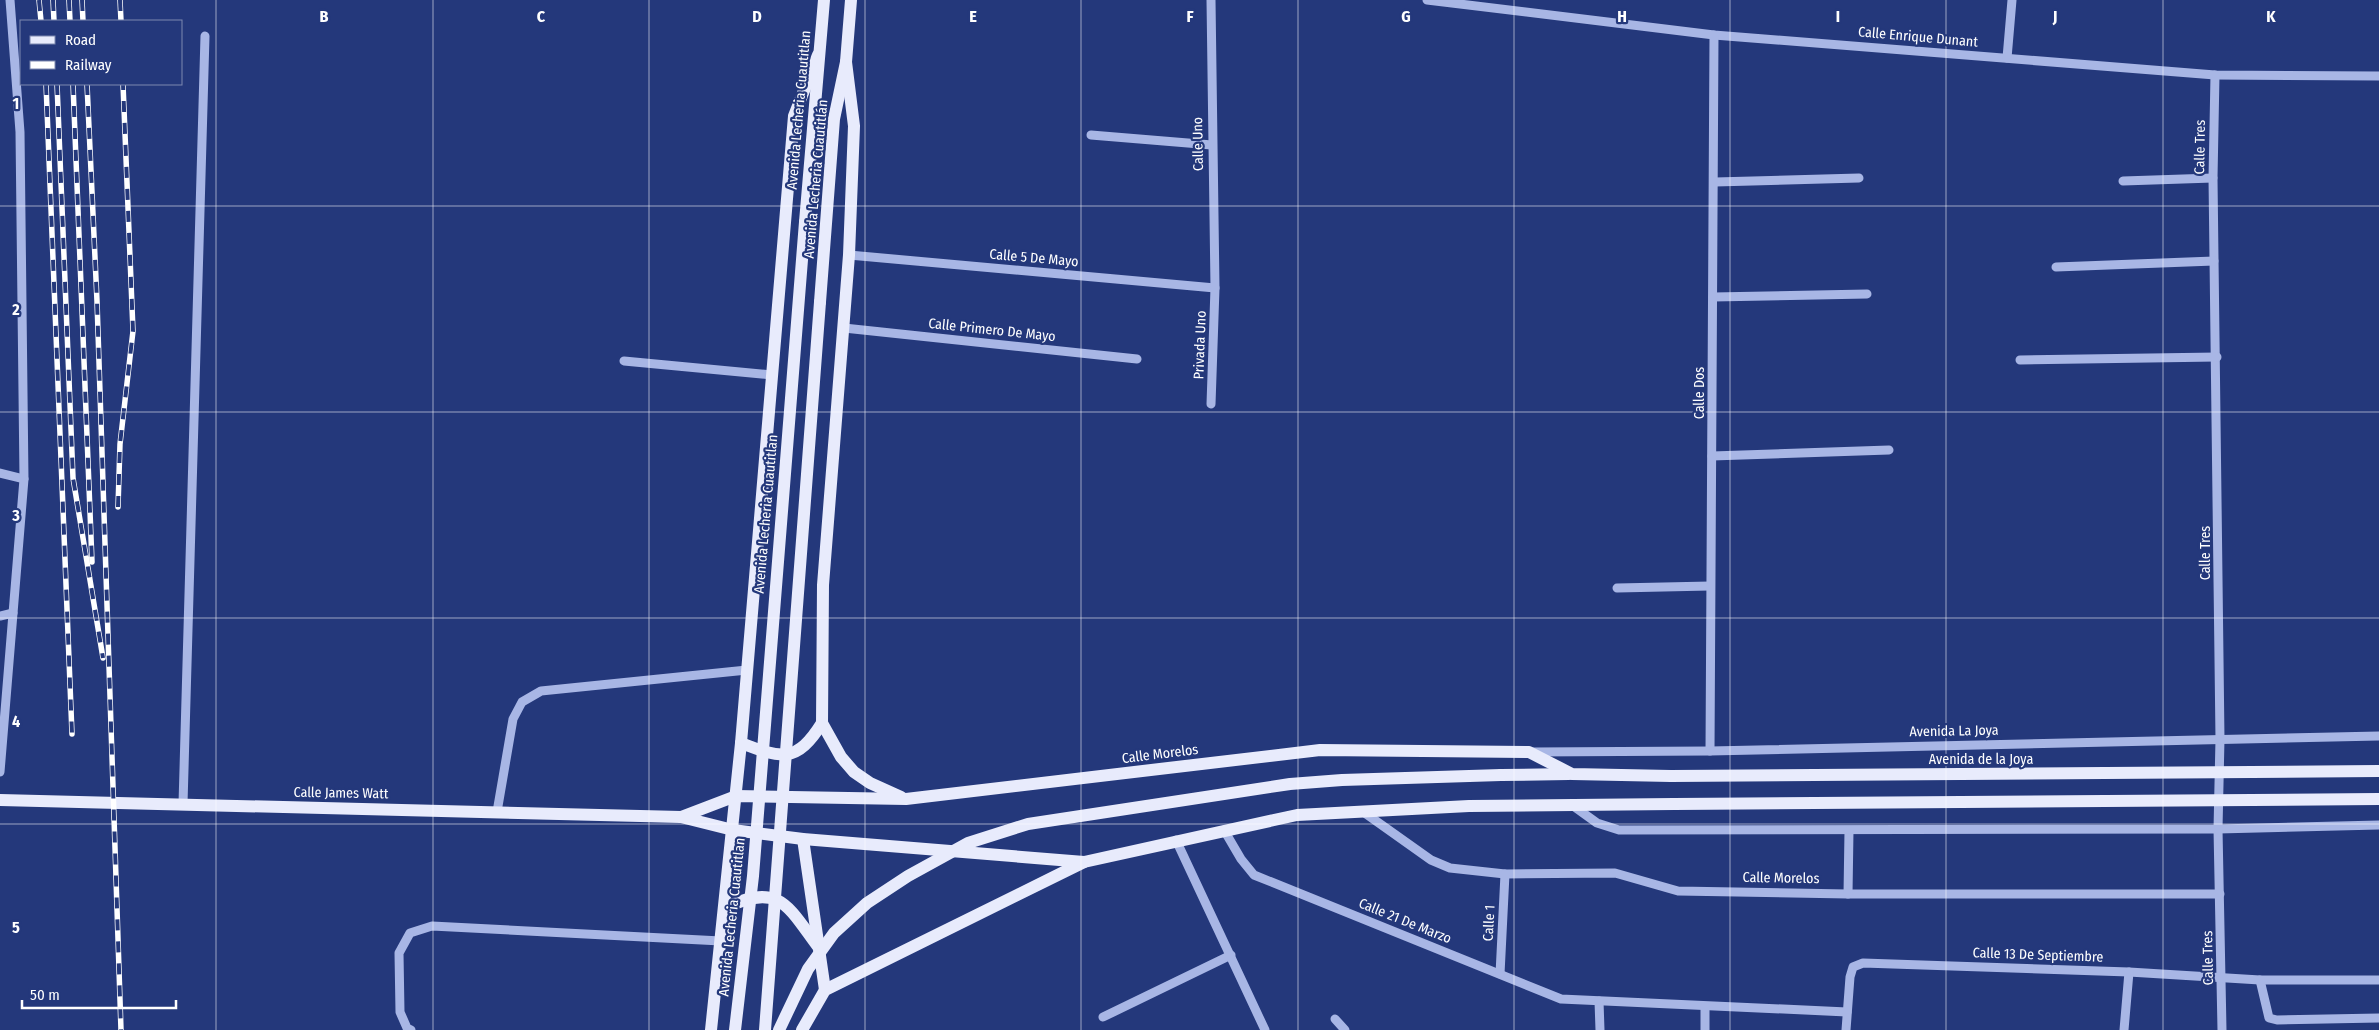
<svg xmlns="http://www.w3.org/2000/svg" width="2379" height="1030" viewBox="0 0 2379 1030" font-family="'Fira Sans Condensed',sans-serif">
<rect width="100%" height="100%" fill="#24387b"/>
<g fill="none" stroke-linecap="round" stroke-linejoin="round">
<g stroke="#a8b6e5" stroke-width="9">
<path d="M1427,0L1714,35L2215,75L2379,76"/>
<path d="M2007,58L2012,0"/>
<path d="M2215,75L2213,178L2220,739L2218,829L2222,1030"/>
<path d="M1091,135L1212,145"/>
<path d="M2123,181L2213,178"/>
<path d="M1715,182L1859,178"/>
<path d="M849,255L1215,288"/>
<path d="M2056,267L2214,261"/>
<path d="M1713,297L1867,294"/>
<path d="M844,328L1137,359"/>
<path d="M2020,360L2217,357"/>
<path d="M624,361L772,375"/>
<path d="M1211,404L1215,288L1211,0"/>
<path d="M1712,456L1889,450"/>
<path d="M0,473L24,479"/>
<path d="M1617,588L1710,586"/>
<path d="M0,616L13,613"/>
<path d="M1710,751L1714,35"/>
<path d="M1532,752L1710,751L2379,736"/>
<path d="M0,772L24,479L20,132L10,0"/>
<path d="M183,804L205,36"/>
<path d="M1572,805L1597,823L1619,830L2218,829L2379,825"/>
<path d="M1362,811L1431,860L1450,868L1505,874L1615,873L1678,891L1848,894H2220"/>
<path d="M497,812L513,719L522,702L541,691L747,670"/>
<path d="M1224,830L1241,859L1254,875L1561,999L1847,1012"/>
<path d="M1176,840L1265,1030"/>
<path d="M1848,894L1849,831"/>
<path d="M1500,974L1505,874"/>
<path d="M2260,980L2269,1018L2277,1020L2379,1018"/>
<path d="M1599,1001L1600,1030"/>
<path d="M1705,1007V1030"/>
<path d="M1103,1017L1231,955"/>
<path d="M1335,1019L1345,1030"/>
<path d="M411,1030L407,1028L400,1012L399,953L410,933L432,926L721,941"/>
<path d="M1846,1030L1850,977L1853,967L1863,963L2129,972L2260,980H2379"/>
<path d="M2124,1030L2129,972"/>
</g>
<g stroke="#e8ebfc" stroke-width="12">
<path d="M846,62L854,126L849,255L823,585L822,723L841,757L854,772L870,783L901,797"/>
<path d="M805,222L824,0"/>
<path d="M820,302L834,119L846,62L851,0"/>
<path d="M741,743C782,759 797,763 822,723"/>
<path d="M1501,775L1569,774"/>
<path d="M0,800L681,817L733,830L803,839L1084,862L1297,815L1469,806L1674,804"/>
<path d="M681,817L736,796L906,799L1320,750L1529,752L1572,774L1671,776"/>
<path d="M803,839L825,990"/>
<path d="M725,908C780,881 788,907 819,948"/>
<path d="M711,1030L741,743L794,116L818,55"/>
<path d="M802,1030L825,990L1084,862"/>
</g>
<defs>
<g id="rail">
<path d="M39,0L41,21"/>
<path d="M53,0L54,21"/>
<path d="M69,0L70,21"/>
<path d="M82,0L83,21"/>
<path d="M120,0L121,21"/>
<path d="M46,84L72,734"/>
<path d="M57,84L73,478L103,658"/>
<path d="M73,84L92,562"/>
<path d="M87,84L97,301L121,1030"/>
<path d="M118,507L120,444L133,331L123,84"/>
</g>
</defs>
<use href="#rail" stroke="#fff" stroke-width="5.5"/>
<use href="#rail" stroke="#24387b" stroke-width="4" stroke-dasharray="11" stroke-linecap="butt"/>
<g stroke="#e8ebfc" stroke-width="12">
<path d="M1671,776L2379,771"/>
<path d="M1674,804L2379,799"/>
<path d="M735,1030L753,876L805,222"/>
<path d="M765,1030L820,302"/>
<path d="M779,1030L808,969L834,933L867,903L908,876L968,843L1028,824L1290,784L1342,780L1501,775"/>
</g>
</g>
<path fill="none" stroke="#fff" stroke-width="1" stroke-opacity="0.55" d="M216,0V1030M433,0V1030M649,0V1030M865,0V1030M1081,0V1030M1298,0V1030M1514,0V1030M1730,0V1030M1946,0V1030M2163,0V1030M0,206H2379M0,412H2379M0,618H2379M0,824H2379"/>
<g text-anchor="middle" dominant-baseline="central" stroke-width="4.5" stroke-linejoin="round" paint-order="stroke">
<g font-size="14" fill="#fff" stroke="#24387b">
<text transform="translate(1918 37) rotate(5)">Calle Enrique Dunant</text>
<text transform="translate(799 110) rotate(-85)">Avenida Lecheria Cuautitlan</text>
<text transform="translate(1198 144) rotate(-91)">Calle Uno</text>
<text transform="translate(2200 147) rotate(-89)">Calle Tres</text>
<text transform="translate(816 179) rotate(-85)">Avenida Lecheria Cuautitlán</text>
<text transform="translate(1034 258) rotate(5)">Calle 5 De Mayo</text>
<text transform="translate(992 330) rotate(6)">Calle Primero De Mayo</text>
<text transform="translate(1200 345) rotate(-88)">Privada Uno</text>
<text transform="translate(1699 393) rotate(-90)">Calle Dos</text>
<text transform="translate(766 514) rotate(-85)">Avenida Lecheria Cuautitlan</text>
<text transform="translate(2205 553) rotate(-90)">Calle Tres</text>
<text transform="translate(1954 731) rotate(-1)">Avenida La Joya</text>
<text transform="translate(1160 754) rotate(-7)">Calle Morelos</text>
<text x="1981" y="759">Avenida de la Joya</text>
<text transform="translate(341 793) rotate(1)">Calle James Watt</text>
<text transform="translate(1781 878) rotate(1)">Calle Morelos</text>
<text transform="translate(732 917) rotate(-84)">Avenida Lecheria Cuautitlan</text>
<text transform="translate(1405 921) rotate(22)">Calle 21 De Marzo</text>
<text transform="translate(1489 923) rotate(-87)">Calle 1</text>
<text transform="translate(2038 955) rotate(2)">Calle 13 De Septiembre</text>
<text transform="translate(2208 958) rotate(-91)">Calle Tres</text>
</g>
</g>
<g font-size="16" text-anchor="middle" font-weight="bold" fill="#fff" stroke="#24387b" stroke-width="4.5" stroke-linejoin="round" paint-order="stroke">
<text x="324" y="22">B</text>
<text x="541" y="22">C</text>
<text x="757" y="22">D</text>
<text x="973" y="22">E</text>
<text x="1190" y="22">F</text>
<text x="1406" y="22">G</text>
<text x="1622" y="22">H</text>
<text x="1838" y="22">I</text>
<text x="2055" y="22">J</text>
<text x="2271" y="22">K</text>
<text x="16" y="109">1</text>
<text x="16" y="315">2</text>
<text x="16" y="521">3</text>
<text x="16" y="727">4</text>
<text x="16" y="933">5</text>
</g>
<rect x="20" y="20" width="162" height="65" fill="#24387b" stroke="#7c88b0"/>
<rect x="30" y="36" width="25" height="8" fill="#e8ebfc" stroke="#7c88b0"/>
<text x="65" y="45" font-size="15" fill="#ffffff">Road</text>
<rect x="30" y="61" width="25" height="8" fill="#ffffff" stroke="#7c88b0"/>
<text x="65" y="70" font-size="15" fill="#ffffff">Railway</text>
<path d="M22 1000v8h154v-8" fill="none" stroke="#ffffff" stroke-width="2.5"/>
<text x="30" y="1000" font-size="15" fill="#ffffff" stroke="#24387b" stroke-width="4" paint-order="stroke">50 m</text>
</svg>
